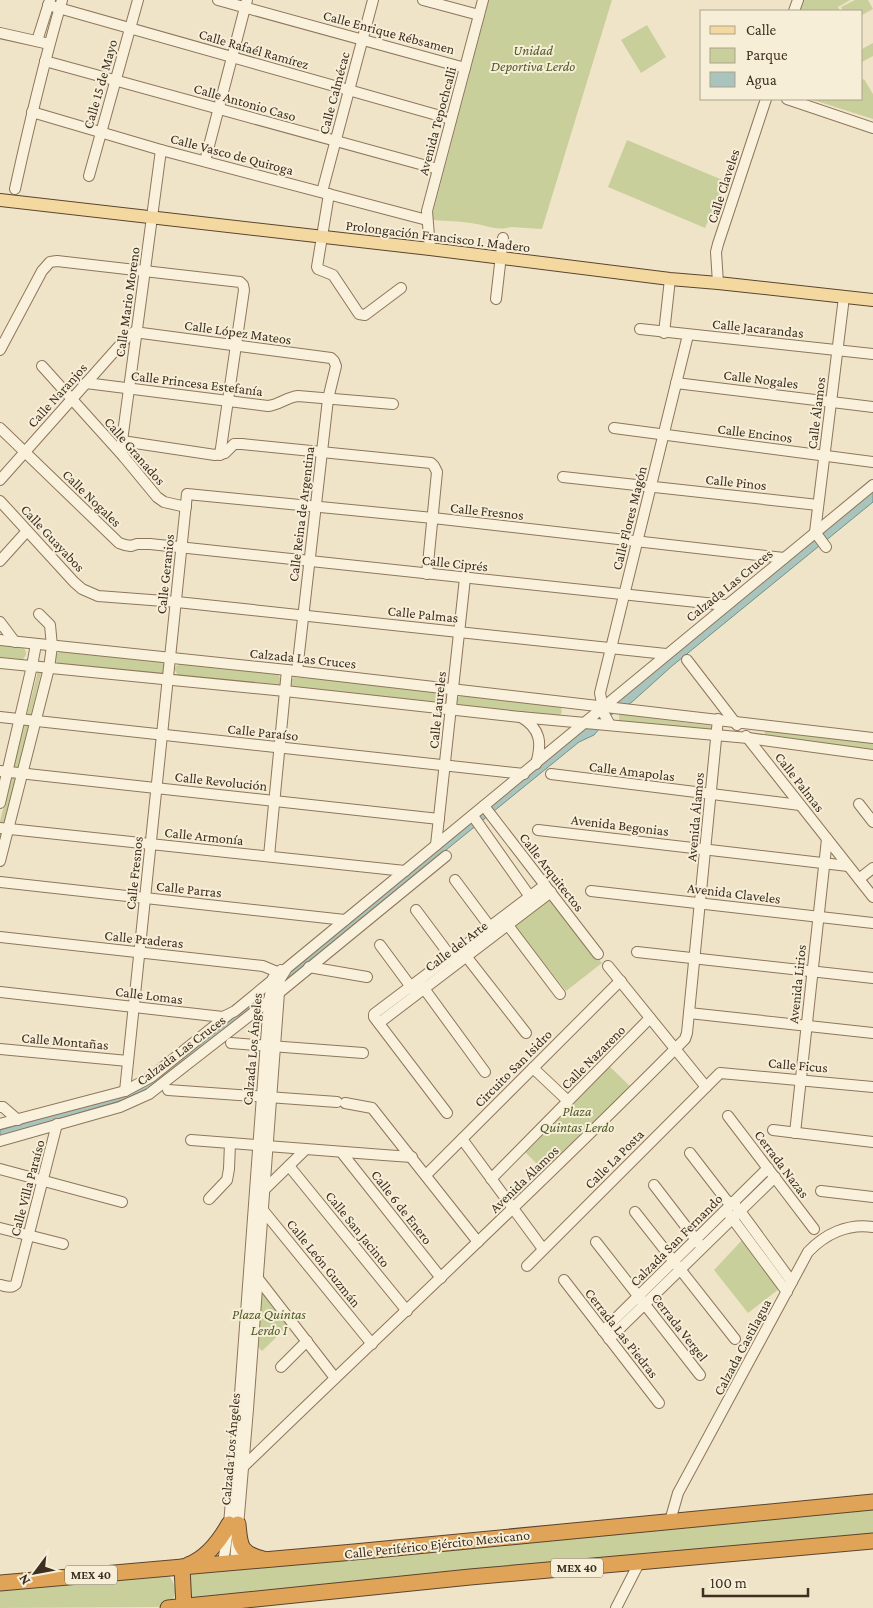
<svg xmlns="http://www.w3.org/2000/svg" width="873" height="1608" viewBox="0 0 873 1608" font-family="'Crimson Pro',serif">
<rect width="100%" height="100%" fill="#f0e4c8"/>
<g fill="#c9cf9b">
<path d="M489,0H612L542,229L511,227C498,231 488,226 476,224C462,221 446,221 431,220Z"/>
<path d="M802,0H850L838,7L840,11H798Z"/>
<path d="M855,0H868L873,9L862,15V11H843L841,7Z"/>
<path d="M647,25L666,57L641,73L621,40Z"/>
<path d="M873,43V56L862,62V49Z"/>
<path d="M864,79L873,94V119L810,99H862V80Z"/>
<path d="M627,140L725,181L705,228L608,187Z"/>
<path d="M0,642L24,648L26,652V655L22,661L0,660Z"/>
<path d="M63,650L158,660C164,663 168,667 165,674L161,676L59,665L54,658L56,654Z"/>
<path d="M180,664L273,672L277,673L282,681L281,685L278,687L179,677L174,669L176,666Z"/>
<path d="M38,671L41,673L0,844V821Z"/>
<path d="M294,677L441,691L445,693L447,699L445,704L291,688C289,683 290,680 294,677Z"/>
<path d="M463,693L561,707L562,712L559,717L461,708L457,704L456,700Z"/>
<path d="M619,714L713,726L712,732L619,721Z"/>
<path d="M765,731L873,743V750L764,737Z"/>
<path d="M549,897L602,963L566,991L514,925Z"/>
<path d="M607,1064L632,1088L546,1173L522,1149Z"/>
<path d="M744,1238L779,1289L748,1313L714,1270Z"/>
<path d="M256,1280L290,1324L262,1351L251,1340Z"/>
<path d="M873,1504V1541L198,1604L190,1596V1574L195,1567Z"/>
<path d="M165,1572C177,1583 179,1595 167,1607L0,1608V1583Z"/>
</g>
<path fill="#a9c4bc" stroke="#6f938a" d="M873,491V502L672,666L632,702L611,715L594,735L579,742L185,1062L147,1089L123,1100L0,1136V1130L122,1095L146,1084L184,1057L564,742L608,713L629,690Z"/>
<g fill="none" stroke-linecap="round" stroke-linejoin="round">
<defs>
<g id="minor">
<path d="M218,0L465,68"/>
<path d="M423,0L479,15"/>
<path d="M48,5L451,119"/>
<path d="M794,11L798,0"/>
<path d="M0,33L49,44"/>
<path d="M37,41L50,0"/>
<path d="M45,61L438,169"/>
<path d="M787,99L873,128"/>
<path d="M32,112L161,150L427,220"/>
<path d="M205,161L247,0"/>
<path d="M89,176L138,0"/>
<path d="M15,189C29,125 44,62 62,0"/>
<path d="M322,192L373,0"/>
<path d="M329,194L317,267L318,269L333,275L359,314L365,315L401,288"/>
<path d="M430,249L427,211L483,0"/>
<path d="M718,283L716,252L718,244L766,99"/>
<path d="M496,299L503,238"/>
<path d="M640,329L873,354"/>
<path d="M664,333L670,279"/>
<path d="M0,350L42,271L50,262L57,261L240,282L243,285L244,290L220,455"/>
<path d="M42,366L124,457L157,497L164,502L186,507"/>
<path d="M86,383L268,406C279,405 287,397 298,396L393,404"/>
<path d="M676,383L873,407"/>
<path d="M0,428L119,543L125,545L131,546L137,544H150L725,605"/>
<path d="M614,428L873,462"/>
<path d="M122,441L215,455L225,453L234,444H242L431,463L434,466L437,472L427,574"/>
<path d="M124,457L121,451L122,441L161,150"/>
<path d="M563,477L818,505"/>
<path d="M0,480L128,336L134,332L331,358L334,361L336,366L328,399L297,671"/>
<path d="M0,501L74,582L82,589L98,596L177,602L666,654"/>
<path d="M826,547L815,532L844,297"/>
<path d="M0,561L27,531"/>
<path d="M0,622L15,642"/>
<path d="M0,640L287,670L873,738"/>
<path d="M687,660L737,725"/>
<path d="M0,663L285,691L520,717L748,738L873,755"/>
<path d="M0,717L524,774"/>
<path d="M521,717C541,729 542,743 536,764"/>
<path d="M610,725L604,714L600,693L688,335"/>
<path d="M746,736L873,897"/>
<path d="M0,771L439,819"/>
<path d="M551,774L800,805"/>
<path d="M0,803L32,666L36,644"/>
<path d="M859,804L873,822"/>
<path d="M484,806L598,954"/>
<path d="M473,816L533,901"/>
<path d="M0,828L405,871"/>
<path d="M538,830L848,866"/>
<path d="M436,845L465,578"/>
<path d="M269,856L287,670"/>
<path d="M0,861L49,668L52,646L50,625L39,614"/>
<path d="M859,879L873,868"/>
<path d="M455,880L493,931"/>
<path d="M0,882L345,920"/>
<path d="M591,891L873,923"/>
<path d="M416,910L454,961"/>
<path d="M504,920L560,994"/>
<path d="M0,937L263,966L282,974"/>
<path d="M380,945L414,991"/>
<path d="M462,951L526,1033"/>
<path d="M637,952L873,978"/>
<path d="M608,966L706,1087"/>
<path d="M309,967L367,977"/>
<path d="M420,983L485,1072"/>
<path d="M0,992L223,1017L235,1011L275,978"/>
<path d="M689,1013L873,1033"/>
<path d="M379,1023L551,892"/>
<path d="M231,1043L363,1053"/>
<path d="M0,1049L128,1061"/>
<path d="M533,1068L568,1101"/>
<path d="M168,1090L337,1102"/>
<path d="M125,1091L187,494L433,518L784,558"/>
<path d="M345,1103L372,1108L478,1242"/>
<path d="M0,1107H3L18,1120"/>
<path d="M447,1113L374,1017V1014L545,885"/>
<path d="M728,1116L814,1229"/>
<path d="M0,1124L125,1091L151,1077L228,1015"/>
<path d="M773,1130L873,1142"/>
<path d="M795,1133L827,839"/>
<path d="M462,1139L543,1249"/>
<path d="M191,1140C264,1145 338,1152 412,1157"/>
<path d="M0,1141L120,1107L149,1094L280,992L446,856"/>
<path d="M342,1153L441,1278"/>
<path d="M690,1153L727,1201L733,1203L740,1211L792,1282"/>
<path d="M289,1166L407,1311"/>
<path d="M0,1169L122,1202"/>
<path d="M426,1175L616,985L621,981"/>
<path d="M491,1179L650,1018"/>
<path d="M654,1185L700,1245"/>
<path d="M263,1191L305,1150"/>
<path d="M821,1191L873,1197"/>
<path d="M209,1199L227,1180L229,1169L230,1143"/>
<path d="M262,1209L372,1344"/>
<path d="M635,1212L735,1339"/>
<path d="M729,1214L787,1292"/>
<path d="M0,1228L63,1244"/>
<path d="M596,1242L700,1375"/>
<path d="M527,1266L720,1073L873,1087"/>
<path d="M256,1276L335,1378"/>
<path d="M564,1280L659,1403"/>
<path d="M0,1285C6,1286 11,1289 16,1284L57,1124"/>
<path d="M603,1331L768,1168"/>
<path d="M609,1339L775,1177"/>
<path d="M281,1367L307,1341"/>
<path d="M233,1474L243,1467C390,1324 541,1185 685,1039L687,1033L718,719"/>
<path d="M670,1521L678,1493L808,1252C825,1234 848,1223 873,1227"/>
<path d="M235,1562L248,1409L280,979L287,968L873,485"/>
<path d="M223,1563L229,1524L239,1408L269,1001L273,978L281,970"/>
<path d="M616,1608L639,1563"/>
</g>
<path id="major" d="M0,200L430,249L670,279L718,283L873,300"/>
<g id="highway">
<path d="M238,1524C240,1545 239,1553 263,1559"/>
<path d="M188,1565C207,1558 220,1540 229,1524"/>
<path d="M182,1567L184,1607"/>
<path d="M0,1583L354,1552L873,1502"/>
<path d="M168,1608L470,1577L873,1541"/>
</g>
</defs>
<use href="#minor" stroke="#8d765c" stroke-width="12"/>
<use href="#major" stroke="#5b4430" stroke-width="14"/>
<use href="#highway" stroke="#5b4430" stroke-width="17"/>
<use href="#minor" stroke="#faf1dc" stroke-width="10"/>
<use href="#major" stroke="#f3d9a0" stroke-width="12"/>
<use href="#highway" stroke="#e0a458" stroke-width="15"/>
</g>
<g text-anchor="middle" dominant-baseline="central" stroke-width="4" stroke-linejoin="round" paint-order="stroke">
<g fill="#f7eed8" stroke="#756857" stroke-width="1">
<rect x="551" y="1558.5" width="52" height="19" rx="4"/>
<rect x="65" y="1565.5" width="52" height="19" rx="4"/>
</g>
<g font-size="12" font-weight="bold" fill="#3d2e20">
<text x="577" y="1568">MEX 40</text>
<text x="91" y="1575">MEX 40</text>
</g>
<g font-size="14" fill="#3d2e20" stroke="#f7eed8">
<text transform="translate(389 32) rotate(15)">Calle Enrique Rébsamen</text>
<text transform="translate(254 49) rotate(16)">Calle Rafaél Ramírez</text>
<text transform="translate(100 84) rotate(-74)">Calle 15 de Mayo</text>
<text transform="translate(334 93) rotate(-75)">Calle Calmécac</text>
<text transform="translate(245 102) rotate(16)">Calle Antonio Caso</text>
<text transform="translate(437 121) rotate(-75)">Avenida Tepochcalli</text>
<text transform="translate(232 154) rotate(15)">Calle Vasco de Quiroga</text>
<text transform="translate(723 186) rotate(-72)">Calle Claveles</text>
<text transform="translate(438 236) rotate(7)">Prolongación Francisco I. Madero</text>
<text transform="translate(127 302) rotate(-82)">Calle Mario Moreno</text>
<text transform="translate(758 328) rotate(6)">Calle Jacarandas</text>
<text transform="translate(238 332) rotate(8)">Calle López Mateos</text>
<text transform="translate(761 379) rotate(7)">Calle Nogales</text>
<text transform="translate(197 383) rotate(7)">Calle Princesa Estefanía</text>
<text transform="translate(57 395) rotate(-48)">Calle Naranjos</text>
<text transform="translate(816 413) rotate(-83)">Calle Álamos</text>
<text transform="translate(755 433) rotate(7)">Calle Encinos</text>
<text transform="translate(135 451) rotate(49)">Calle Granados</text>
<text transform="translate(736 482) rotate(6)">Calle Pinos</text>
<text transform="translate(92 498) rotate(44)">Calle Nogales</text>
<text transform="translate(487 511) rotate(6)">Calle Fresnos</text>
<text transform="translate(301 514) rotate(-83)">Calle Reina de Argentina</text>
<text transform="translate(629 518) rotate(-76)">Calle Flores Magón</text>
<text transform="translate(53 538) rotate(47)">Calle Guayabos</text>
<text transform="translate(455 563) rotate(6)">Calle Ciprés</text>
<text transform="translate(165 574) rotate(-84)">Calle Geranios</text>
<text transform="translate(729 585) rotate(-39)">Calzada Las Cruces</text>
<text transform="translate(423 614) rotate(6)">Calle Palmas</text>
<text transform="translate(303 658) rotate(6)">Calzada Las Cruces</text>
<text transform="translate(437 710) rotate(-84)">Calle Laureles</text>
<text transform="translate(263 732) rotate(6)">Calle Paraíso</text>
<text transform="translate(632 771) rotate(7)">Calle Amapolas</text>
<text transform="translate(221 781) rotate(6)">Calle Revolución</text>
<text transform="translate(800 782) rotate(52)">Calle Palmas</text>
<text transform="translate(695 817) rotate(-85)">Avenida Álamos</text>
<text transform="translate(620 825) rotate(7)">Avenida Begonias</text>
<text transform="translate(204 836) rotate(6)">Calle Armonía</text>
<text transform="translate(552 872) rotate(52)">Calle Arquitectos</text>
<text transform="translate(134 873) rotate(-84)">Calle Fresnos</text>
<text transform="translate(189 889) rotate(6)">Calle Parras</text>
<text transform="translate(734 893) rotate(7)">Avenida Claveles</text>
<text transform="translate(144 939) rotate(6)">Calle Praderas</text>
<text transform="translate(456 946) rotate(-37)">Calle del Arte</text>
<text transform="translate(797 984) rotate(-84)">Avenida Lirios</text>
<text transform="translate(149 995) rotate(7)">Calle Lomas</text>
<text transform="translate(65 1041) rotate(5)">Calle Montañas</text>
<text transform="translate(252 1049) rotate(-85)">Calzada Los Ángeles</text>
<text transform="translate(181 1050) rotate(-37)">Calzada Las Cruces</text>
<text transform="translate(593 1057) rotate(-45)">Calle Nazareno</text>
<text transform="translate(798 1065) rotate(5)">Calle Ficus</text>
<text transform="translate(513 1068) rotate(-45)">Circuito San Isidro</text>
<text transform="translate(614 1159) rotate(-45)">Calle La Posta</text>
<text transform="translate(782 1164) rotate(53)">Cerrada Nazas</text>
<text transform="translate(524 1179) rotate(-44)">Avenida Álamos</text>
<text transform="translate(27 1188) rotate(-75)">Calle Villa Paraíso</text>
<text transform="translate(402 1207) rotate(52)">Calle 6 de Enero</text>
<text transform="translate(358 1229) rotate(51)">Calle San Jacinto</text>
<text transform="translate(676 1240) rotate(-45)">Calzada San Fernando</text>
<text transform="translate(324 1263) rotate(51)">Calle León Guzmán</text>
<text transform="translate(680 1327) rotate(52)">Cerrada Vergel</text>
<text transform="translate(622 1333) rotate(52)">Cerrada Las Piedras</text>
<text transform="translate(742 1347) rotate(-62)">Calzada Castilagua</text>
<text transform="translate(230 1449) rotate(-85)">Calzada Los Ángeles</text>
<text transform="translate(437 1544) rotate(-6)">Calle Periférico Ejército Mexicano</text>
</g>
<g font-size="14" font-style="italic" fill="#4d5a26" stroke="#f7eed8">
<text x="533" y="50">Unidad<tspan x="533" dy="16">Deportiva Lerdo</tspan></text>
<text x="577" y="1111">Plaza<tspan x="577" dy="16">Quintas Lerdo</tspan></text>
<text x="269" y="1314">Plaza Quintas<tspan x="269" dy="16">Lerdo I</tspan></text>
</g>
</g>
<rect x="700" y="10" width="162" height="90" fill="#f7eed8" stroke="#ada18e"/>
<rect x="710" y="26" width="25" height="8" fill="#f3d9a0" stroke="#ada18e"/>
<text x="746" y="35" font-size="15" fill="#3d2e20">Calle</text>
<rect x="710" y="48" width="25" height="15" fill="#c9cf9b" stroke="#ada18e"/>
<text x="746" y="60" font-size="15" fill="#3d2e20">Parque</text>
<rect x="710" y="72" width="25" height="15" fill="#a9c4bc" stroke="#ada18e"/>
<text x="746" y="85" font-size="15" fill="#3d2e20">Agua</text>
<g transform="translate(35 1573) rotate(238)" stroke="#f7eed8" stroke-width="4" paint-order="stroke">
<path d="M0-4L9 19L0 12L-9 19Z" fill="#3d2e20"/>
<text y="-8" font-size="14" font-weight="bold" text-anchor="middle" fill="#3d2e20">N</text>
</g>
<path d="M703 1588v8h105v-8" fill="none" stroke="#3d2e20" stroke-width="2.5"/>
<text x="710" y="1588" font-size="15" fill="#3d2e20" stroke="#f7eed8" stroke-width="4" paint-order="stroke">100 m</text>
</svg>
